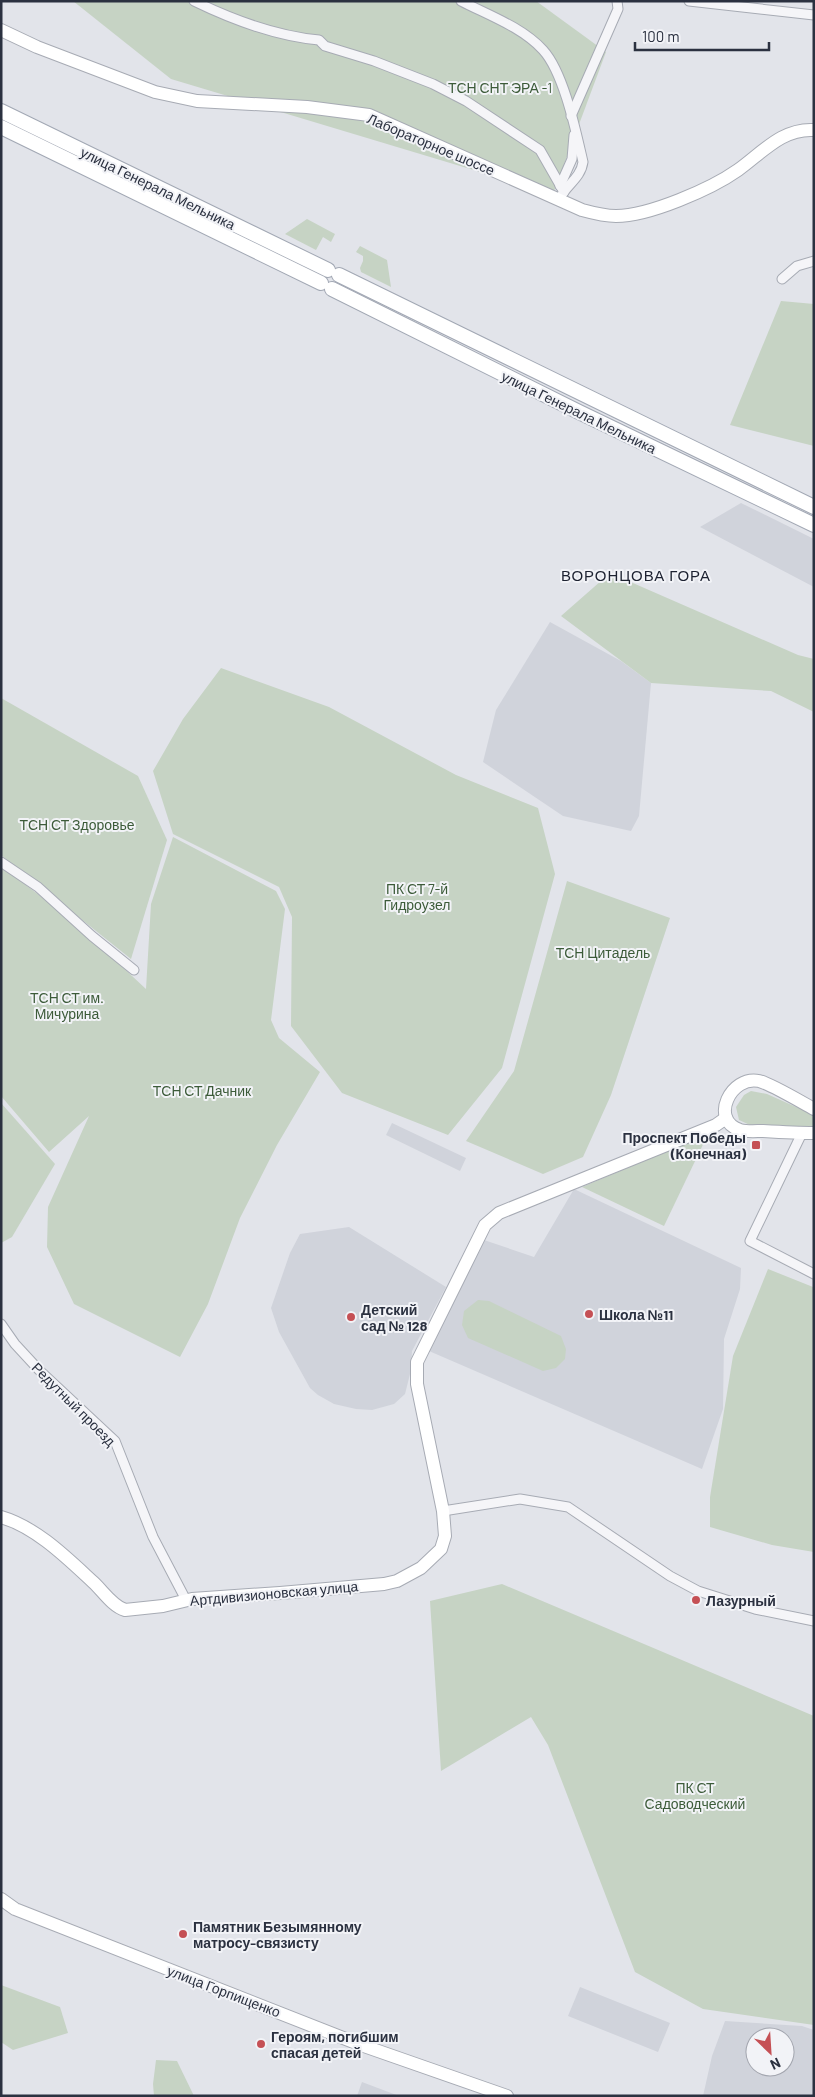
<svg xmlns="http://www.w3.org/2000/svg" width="815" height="2097" viewBox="0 0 815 2097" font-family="Barlow,sans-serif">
<rect width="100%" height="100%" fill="#e2e4ea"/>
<g fill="#d0d3db" fill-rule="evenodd">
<path d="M741,503L814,539V587L700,527Z"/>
<path d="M550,622L621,661L651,683L639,816L631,831L563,816L483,762L496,710Z"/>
<path d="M392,1123L466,1158L460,1171L386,1135Z"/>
<path d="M574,1189L741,1268L740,1289L724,1339L723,1409L702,1469L429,1351L481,1239L534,1257Z"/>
<path d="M349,1227L446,1287L412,1351L411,1370L405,1394L394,1404L372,1410L356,1409L334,1404L318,1395L310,1388L279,1332L271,1308L290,1253L300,1234Z"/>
<path d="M580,1987L670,2023L658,2052L568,2016Z"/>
<path d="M725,2021L802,2026L814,2030V2096H703L712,2056ZM755,2037H785V2067H755Z"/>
<path d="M362,2082L399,2096H357Z"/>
</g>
<g fill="#c6d3c4">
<path d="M73,1H536L606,52L553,194L171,79Z"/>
<path d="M1,115L315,269V272L314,273L1,121Z"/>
<path d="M307,219L335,234L331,242L323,237L316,250L285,234Z"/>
<path d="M360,246L387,260L391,287L361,272L360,268L363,261V256L356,252Z"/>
<path d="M781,301L814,304V446L730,425Z"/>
<path d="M610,573L798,655L814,659V712L771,691L651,683L561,616Z"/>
<path d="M221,668L329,707L456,775L538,808L555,874L502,1068L448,1135L342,1093L291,1026L292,917L279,887L173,834L153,771L183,719Z"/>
<path d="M1,698L138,776L167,840L131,959L1,855Z"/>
<path d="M173,837L276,891L285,909L271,1020L279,1038L320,1072L277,1145L240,1218L208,1304L180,1357L74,1304L47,1247L48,1207L89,1116L49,1152L1,1096V866L73,921L146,989L151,904Z"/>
<path d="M567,881L670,918L611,1095L583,1157L543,1174L466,1141L514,1071Z"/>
<path d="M751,1091L767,1094L814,1115V1127L752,1126L739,1120L736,1107L744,1095Z"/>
<path d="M1,1103L55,1164L12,1237L1,1243Z"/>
<path d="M708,1134L664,1226L582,1187Z"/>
<path d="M768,1269L813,1287L814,1552L772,1545L710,1527V1497L733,1356Z"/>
<path d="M478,1300L489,1301L561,1336L566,1349L565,1359L556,1368L543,1371L468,1338L462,1325L464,1311Z"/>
<path d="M502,1584L814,1716V2025L703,2009L635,1972L548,1745L531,1717L441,1771L430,1601Z"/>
<path d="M1,1985L60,2007L68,2033L13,2050L1,2042Z"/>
<path d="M156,2060L177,2061L194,2096H154L153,2084Z"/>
</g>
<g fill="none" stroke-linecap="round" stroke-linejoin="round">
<defs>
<g id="street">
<path d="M194,1C233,20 276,36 319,40L325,46L374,61L433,84L466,101L540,150L564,192"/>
<path d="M461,1C488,15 522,27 543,50C564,73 576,132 583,162C581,177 568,184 561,196"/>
<path d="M689,1L814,15"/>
<path d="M571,116L618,9L617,1"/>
<path d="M560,186L572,159L574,135"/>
<path d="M782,279L797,266L814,261"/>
<path d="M1,862L38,887L92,936L134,970"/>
<path d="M802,1133L750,1241L814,1274"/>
<path d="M1,1324L15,1344L39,1370L115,1441L153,1537L186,1600"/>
<path d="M443,1511L520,1499L568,1507L670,1576L698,1591L755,1609L814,1621"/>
</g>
<g id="secondary">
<path d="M1,30L37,47L155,92L197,101L307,107L369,115L582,210C593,213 605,216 616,216C649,216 711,189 738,170C762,153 782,128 814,130"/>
<path d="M814,1109C801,1102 771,1084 759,1081C731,1075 709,1120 740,1130C747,1132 756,1131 763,1131C780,1132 797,1133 814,1133"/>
<path d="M1,1517C36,1527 67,1558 93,1582C103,1591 112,1606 125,1610L163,1606L192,1599L280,1593L384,1584L397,1581L421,1568L441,1549L445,1536L443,1511L417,1384V1362L485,1225L499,1213L716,1125L726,1118"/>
<path d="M1,1899L15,1909L361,2045L507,2096"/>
</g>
<g id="primary">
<path d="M1,111L328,270"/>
<path d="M1,127L321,283"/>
<path d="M339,275L814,507"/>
<path d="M332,289L579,412L814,525"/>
</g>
</defs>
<use href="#street" stroke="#a7abb4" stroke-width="11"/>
<use href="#secondary" stroke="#a7abb4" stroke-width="14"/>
<use href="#primary" stroke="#a2a8b4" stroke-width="16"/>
<use href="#street" stroke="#f5f5f8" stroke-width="9"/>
<use href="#secondary" stroke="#fff" stroke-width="12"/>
<use href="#primary" stroke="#fff" stroke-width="14"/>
</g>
<g fill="#c55055" stroke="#f2f3f7" stroke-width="2">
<rect x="751" y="1140" width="10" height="10" rx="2.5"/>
<circle cx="589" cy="1314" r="5"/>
<circle cx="351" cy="1317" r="5"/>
<circle cx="696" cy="1600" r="5"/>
<circle cx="183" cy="1934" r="5"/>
<circle cx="261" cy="2044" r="5"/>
</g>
<g text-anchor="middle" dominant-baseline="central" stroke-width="4" stroke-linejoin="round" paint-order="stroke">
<g font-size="14" fill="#3c5b39" stroke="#f2f3f7">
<text x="500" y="87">ТСН СНТ ЭРА -1</text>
<text x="77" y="824">ТСН СТ Здоровье</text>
<text x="417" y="888">ПК СТ 7-й<tspan x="417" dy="16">Гидроузел</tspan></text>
<text x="603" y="952">ТСН Цитадель</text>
<text x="67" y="997">ТСН СТ им.<tspan x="67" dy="16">Мичурина</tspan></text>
<text x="202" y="1090">ТСН СТ Дачник</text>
<text x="695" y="1787">ПК СТ<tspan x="695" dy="16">Садоводческий</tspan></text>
</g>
<g font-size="14" fill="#2b3140" stroke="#f2f3f7">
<text transform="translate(431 144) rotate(23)">Лабораторное шоссе</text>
<text transform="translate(158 188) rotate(26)">улица Генерала Мельника</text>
<text transform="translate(579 412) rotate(26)">улица Генерала Мельника</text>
<text transform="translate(74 1404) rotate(45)">Редутный проезд</text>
<text transform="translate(274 1593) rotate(-5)">Артдивизионовская улица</text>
<text transform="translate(224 1991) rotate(21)">улица Горпищенко</text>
</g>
<g font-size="14" font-weight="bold" fill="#2b3140" stroke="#f2f3f7" text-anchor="start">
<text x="746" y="1137" text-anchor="end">Проспект Победы<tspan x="746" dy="16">(Конечная)</tspan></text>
<text x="361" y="1309">Детский<tspan x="361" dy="16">сад № 128</tspan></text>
<text x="599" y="1314">Школа №11</text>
<text x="706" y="1600">Лазурный</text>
<text x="193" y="1926">Памятник Безымянному<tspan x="193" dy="16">матросу-связисту</tspan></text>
<text x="271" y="2036">Героям, погибшим<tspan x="271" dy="16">спасая детей</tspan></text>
</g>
<g font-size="15" letter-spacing="1" fill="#1d2231" stroke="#f2f3f7">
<text x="636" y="575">ВОРОНЦОВА ГОРА</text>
</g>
</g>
<rect width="815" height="2097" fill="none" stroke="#2b3140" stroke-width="5"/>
<g transform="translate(770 2052) rotate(155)"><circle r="24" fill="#f2f3f7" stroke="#a2a5ae"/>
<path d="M0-4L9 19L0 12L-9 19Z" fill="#c55055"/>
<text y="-8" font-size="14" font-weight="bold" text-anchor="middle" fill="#2b3140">N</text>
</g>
<path d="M635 42v8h134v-8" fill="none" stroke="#2b3140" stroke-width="2.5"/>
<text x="642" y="42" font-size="15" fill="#2b3140" stroke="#f2f3f7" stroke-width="4" paint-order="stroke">100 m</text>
</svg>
